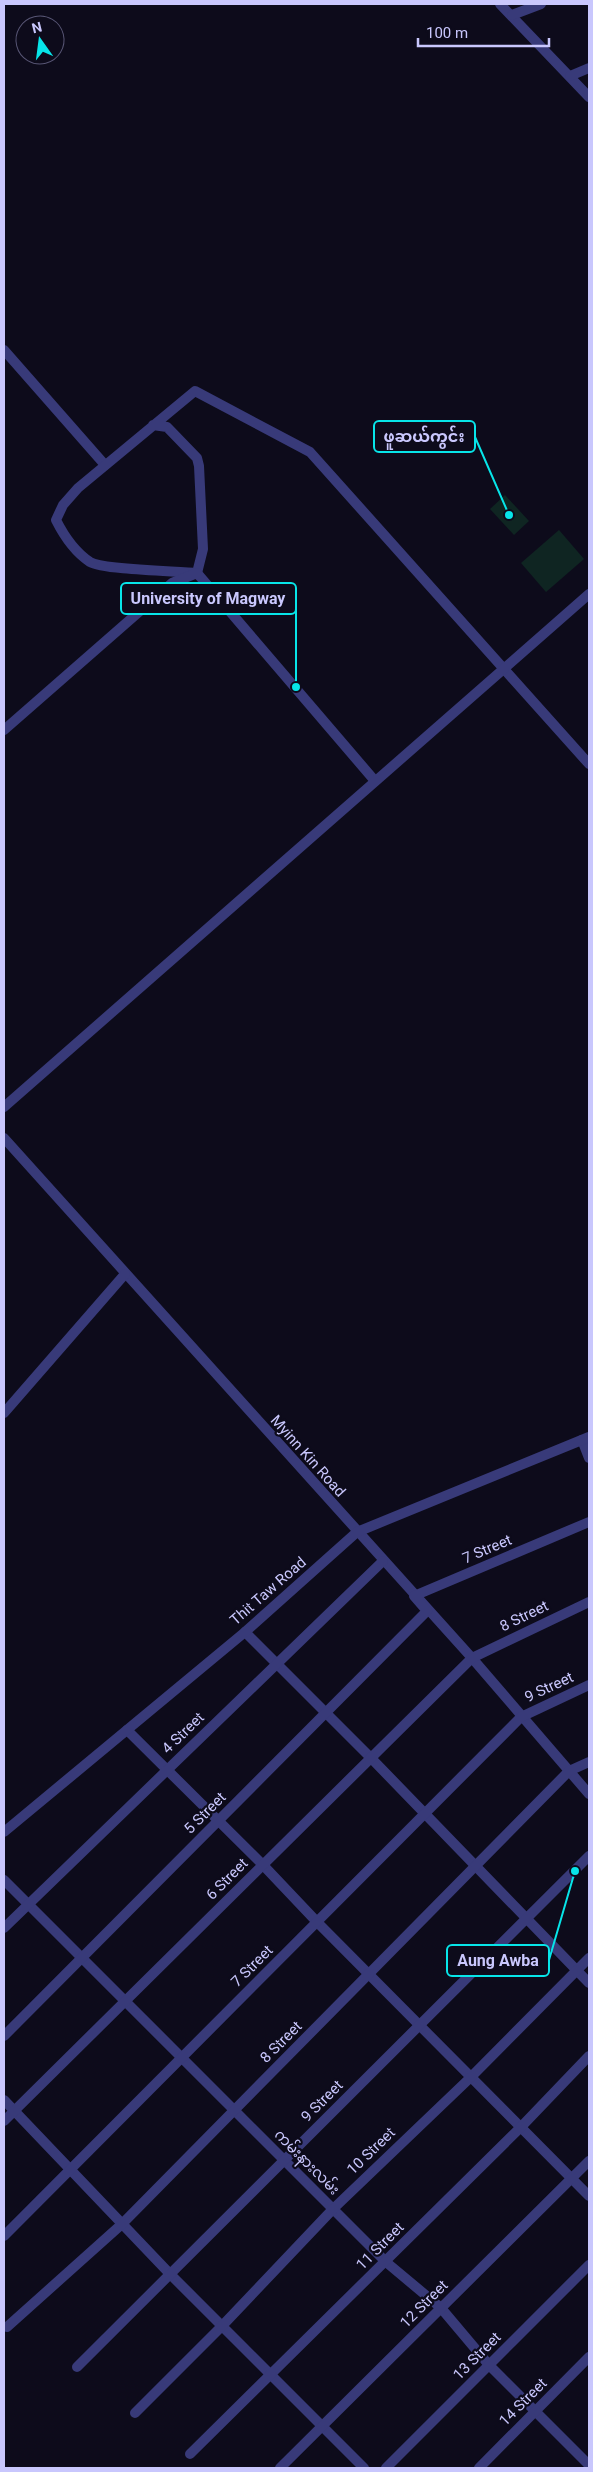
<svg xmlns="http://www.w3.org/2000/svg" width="593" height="2472" viewBox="0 0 593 2472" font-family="Roboto,'Noto Sans Myanmar',sans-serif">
<rect width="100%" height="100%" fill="#0d0b1b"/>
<g fill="#0f2522">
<path d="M505,495L529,521L514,535L490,509Z"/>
<path d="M559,530L584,559L546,592L521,563Z"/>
</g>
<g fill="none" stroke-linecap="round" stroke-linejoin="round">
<g stroke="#383a79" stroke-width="10">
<path d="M500,4L589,97"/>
<path d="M512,15L541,4"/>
<path d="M570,76L589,68"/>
<path d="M4,350L105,465"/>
<path d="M153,425L167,427L197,458L199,466L203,549L197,573C178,571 103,570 90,562C75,552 64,536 56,520L63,505L78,488L195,391L310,452L589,764"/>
<path d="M4,730L172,583L197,573L375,781"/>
<path d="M4,1107L589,594"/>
<path d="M4,1138L472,1658L589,1794"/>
<path d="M4,1413L125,1274"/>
<path d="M582,1440L589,1458"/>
<path d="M245,1632L371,1758L589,1983"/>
<path d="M127,1730L263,1865L317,1922L589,2196"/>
<path d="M4,1832L245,1632L357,1532L589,1437"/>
<path d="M4,1880L386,2262L441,2308L489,2365L589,2465"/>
<path d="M4,1928L383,1561"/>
<path d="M4,2036L427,1611L414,1596L589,1522"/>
<path d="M4,2100L170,2274L364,2468"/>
<path d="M4,2121L472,1658L589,1602"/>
<path d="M4,2236L521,1717L589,1685"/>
<path d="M7,2327L122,2224L569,1771L589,1762"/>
<path d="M77,2367L589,1856"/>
<path d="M135,2413L222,2326L333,2209L471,2077L589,1958"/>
<path d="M190,2454L521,2127L589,2056"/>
<path d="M280,2468L589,2161"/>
<path d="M386,2468L589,2265"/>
<path d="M479,2468L589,2357"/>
</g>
</g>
<g text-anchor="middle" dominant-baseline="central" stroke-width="4.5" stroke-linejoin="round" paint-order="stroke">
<g font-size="15" fill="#c9c7fd" stroke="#0d0b1b">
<text transform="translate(308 1456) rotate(48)">Myinn Kin Road</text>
<text transform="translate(487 1549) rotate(-23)">7 Street</text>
<text transform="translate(268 1591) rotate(-41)">Thit Taw Road</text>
<text transform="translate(524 1616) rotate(-26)">8 Street</text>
<text transform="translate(549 1687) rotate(-25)">9 Street</text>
<text transform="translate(183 1733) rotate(-44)">4 Street</text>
<text transform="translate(205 1813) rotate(-45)">5 Street</text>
<text transform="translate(227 1879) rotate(-45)">6 Street</text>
<text transform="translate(252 1966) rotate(-45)">7 Street</text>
<text transform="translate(281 2042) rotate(-45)">8 Street</text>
<text transform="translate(322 2101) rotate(-45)">9 Street</text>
<text transform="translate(371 2151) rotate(-44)">10 Street</text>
<text transform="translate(307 2162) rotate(45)">ကမ်းနားလမ်း</text>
<text transform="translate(380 2246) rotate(-45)">11 Street</text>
<text transform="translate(424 2304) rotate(-45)">12 Street</text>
<text transform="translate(477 2356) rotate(-45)">13 Street</text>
<text transform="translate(523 2402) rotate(-45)">14 Street</text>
</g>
</g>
<path fill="none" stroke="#07e5e9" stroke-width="2" d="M509 515L475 437M296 687L296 599M575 1871L549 1960"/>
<g fill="#07e5e9" stroke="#0d0b1b" stroke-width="2">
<circle cx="509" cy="515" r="5"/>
<circle cx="296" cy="687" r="5"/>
<circle cx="575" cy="1871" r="5"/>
</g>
<g fill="#0d0b1b" stroke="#07e5e9" stroke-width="2">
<rect x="374" y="421" width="101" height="31" rx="5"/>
<rect x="121" y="583" width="175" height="31" rx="5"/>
<rect x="447" y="1945" width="102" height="31" rx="5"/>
</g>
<g font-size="16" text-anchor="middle" font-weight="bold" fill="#c9c7fd">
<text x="424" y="442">ဖူဆယ်ကွင်း</text>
<text x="208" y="604">University of Magway</text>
<text x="498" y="1966">Aung Awba</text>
</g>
<rect width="593" height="2472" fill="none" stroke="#c9c7fd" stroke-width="10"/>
<g transform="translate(40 40) rotate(346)"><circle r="24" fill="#0d0b1b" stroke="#585675"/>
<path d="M0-4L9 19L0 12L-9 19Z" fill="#07e5e9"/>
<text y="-8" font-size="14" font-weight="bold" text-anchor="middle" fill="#c9c7fd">N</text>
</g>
<path d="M418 38v8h131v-8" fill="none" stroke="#c9c7fd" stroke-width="2.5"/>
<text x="426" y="38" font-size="15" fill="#c9c7fd" stroke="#0d0b1b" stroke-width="4" paint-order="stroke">100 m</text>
</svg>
